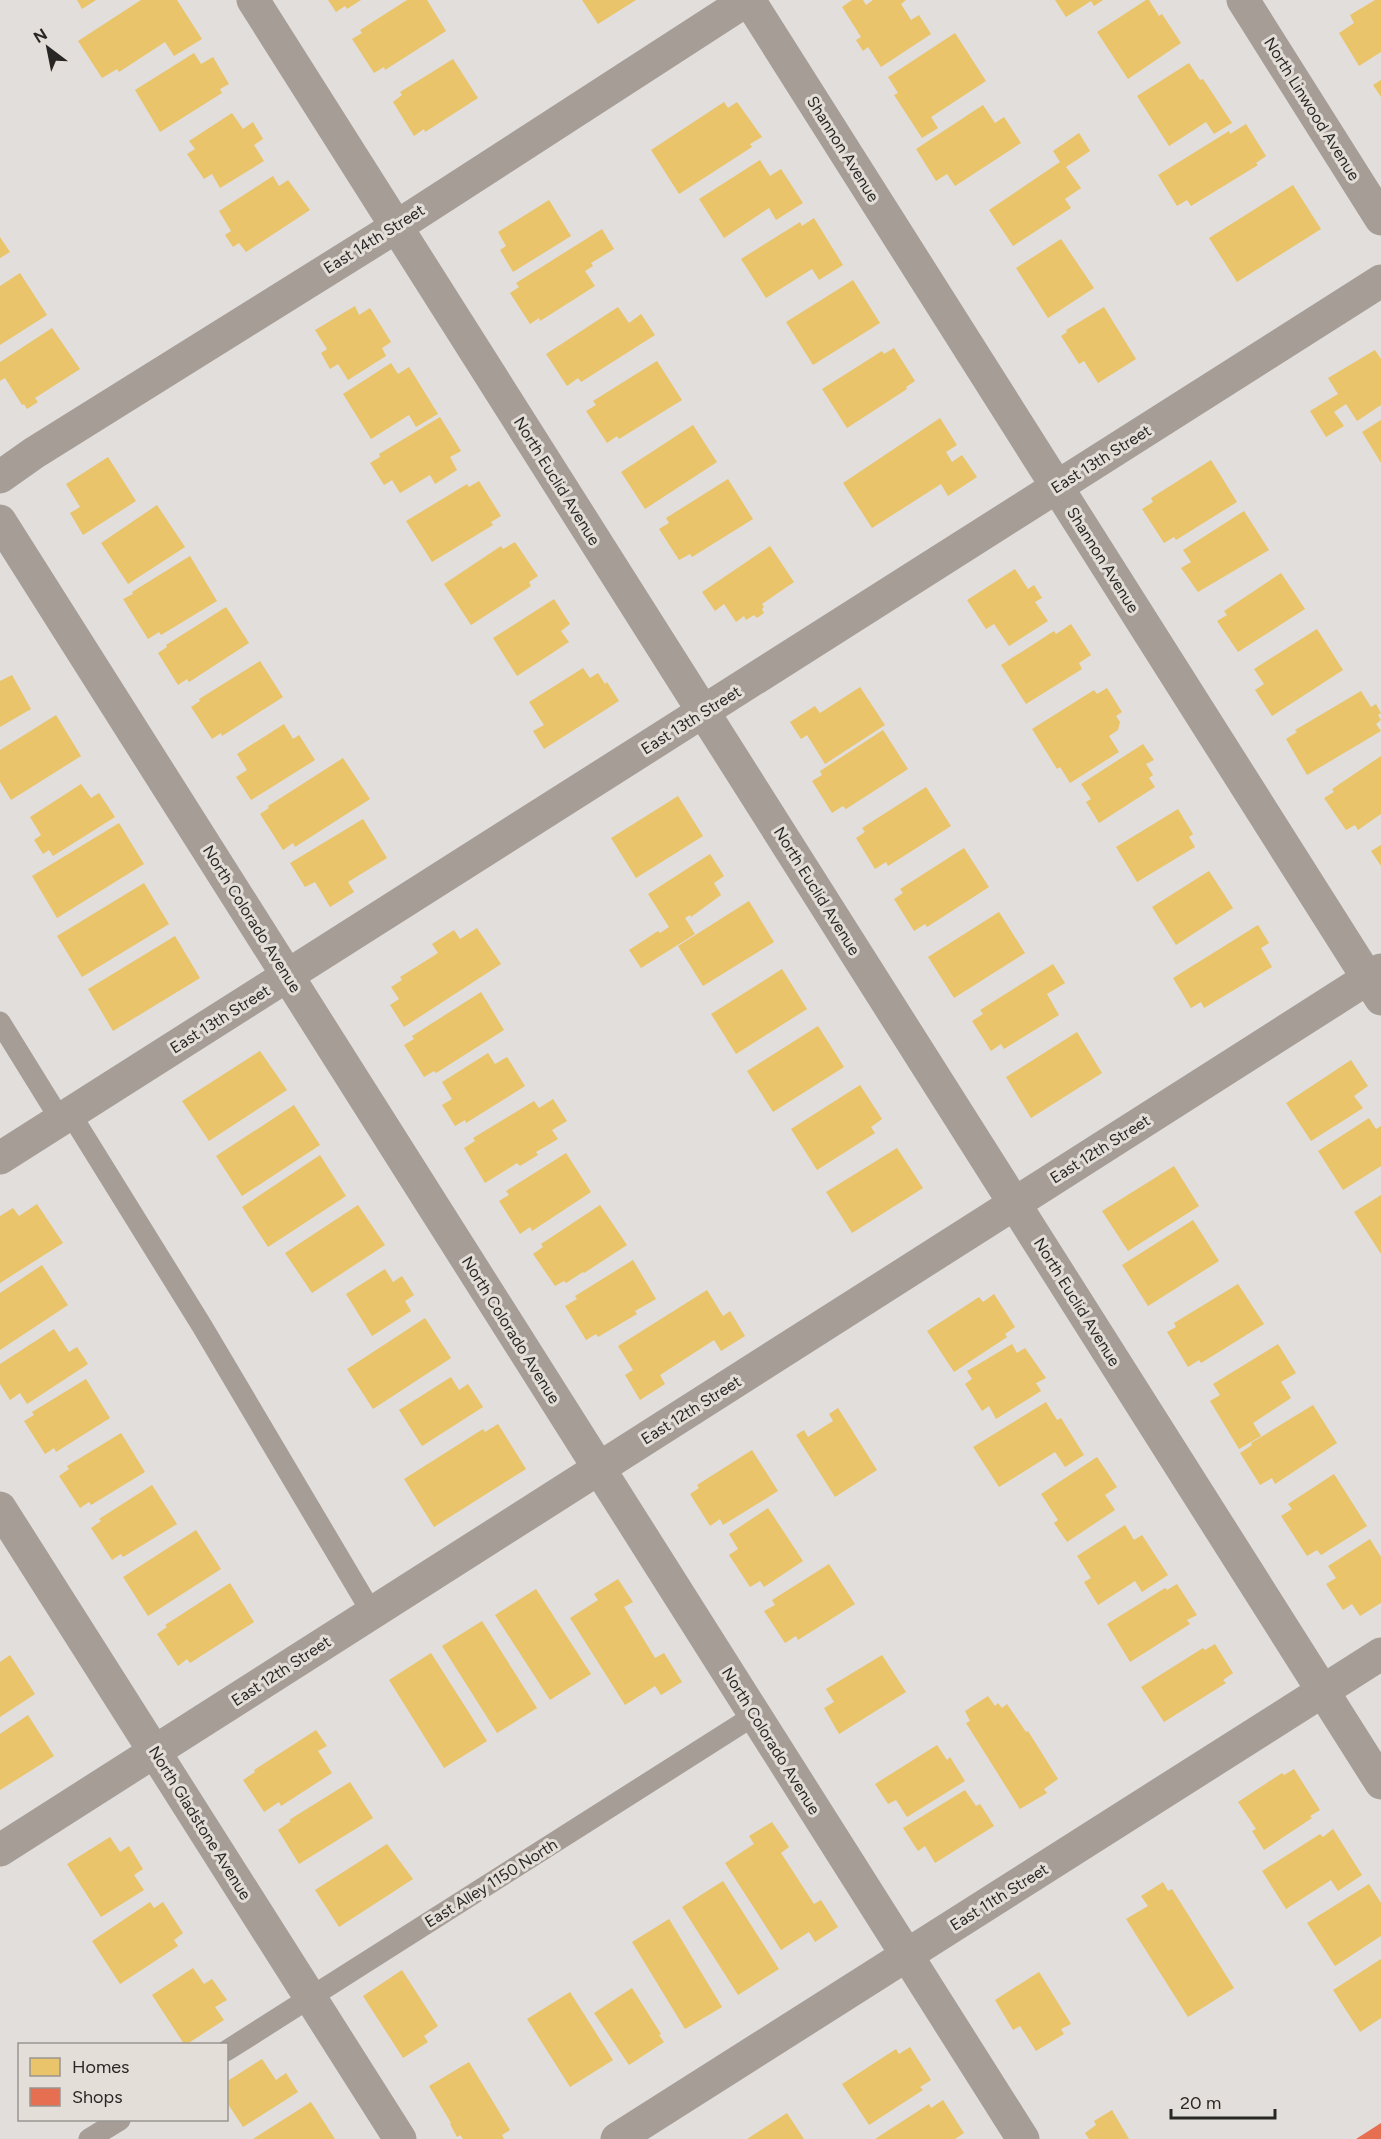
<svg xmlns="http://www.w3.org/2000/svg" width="1381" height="2139" viewBox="0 0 1381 2139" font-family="Figtree,sans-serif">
<rect width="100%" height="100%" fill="#e1dedb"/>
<g fill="#e9c46a">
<path d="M77,0H96L82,9Z"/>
<path d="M141,0H177L202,39L174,56L165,42L119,72L117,69L102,78L78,41Z"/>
<path d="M328,0H361L347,9L345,6L336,12Z"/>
<path d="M407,0H427L446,31L385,70L384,67L374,73L352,39L362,33L360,30Z"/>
<path d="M582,0H636L598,24Z"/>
<path d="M852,0H863L866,5L873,0H906L901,4L911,20L919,15L931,34L881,67L868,47L863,51L856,40L861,37L842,7Z"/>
<path d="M1055,0H1103L1094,6L1091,1L1066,17Z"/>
<path d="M1146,0H1149L1159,16L1162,14L1181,43L1128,79L1097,32Z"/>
<path d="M1375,0H1381V52L1359,66L1339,33L1354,23L1350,15Z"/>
<path d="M955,33L986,81L931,117L938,128L922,138L894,95L898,93L888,77Z"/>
<path d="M194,53L201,64L213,57L229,84L220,89L222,93L160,132L135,90Z"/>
<path d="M453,59L478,98L425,132L424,129L414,136L393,102L402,95L400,92Z"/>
<path d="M1189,63L1200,80L1203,79L1232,123L1214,134L1206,122L1169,146L1137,96Z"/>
<path d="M1381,80V97L1373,85Z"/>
<path d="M724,102L728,108L737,102L762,137L750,144L752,147L679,194L651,150Z"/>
<path d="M983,105L995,123L1004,117L1021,143L955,186L947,174L936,181L916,149Z"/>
<path d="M232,113L243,129L253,122L263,139L254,145L264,161L220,188L212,174L204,179L187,154L195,149L189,141Z"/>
<path d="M1246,124L1266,156L1256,163L1258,165L1191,206L1187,200L1177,206L1158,175L1229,131L1230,134Z"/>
<path d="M1079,133L1090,151L1066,167L1081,188L1065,199L1071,208L1013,246L989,210L1060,162L1053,151Z"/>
<path d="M760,160L770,176L781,169L803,203L776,220L769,208L724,238L699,199Z"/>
<path d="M273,176L279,186L288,180L310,210L246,252L239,243L233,247L225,235L231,231L219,211Z"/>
<path d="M1293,185L1321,229L1237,282L1209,238Z"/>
<path d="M549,200L571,236L513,272L500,250L506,246L498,232Z"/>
<path d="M814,218L843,265L819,280L812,269L766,298L741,259L800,222L802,226Z"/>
<path d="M602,229L614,249L591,263L593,266L585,271L595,286L540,321L539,318L530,324L510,293L519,287L516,283Z"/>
<path d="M0,237L10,252L0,258Z"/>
<path d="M1061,239L1094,288L1048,318L1016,268Z"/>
<path d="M20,273L47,315L0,345V286Z"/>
<path d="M853,280L880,323L813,365L786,322Z"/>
<path d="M355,306L359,315L370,308L391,342L382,348L386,356L348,380L338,364L330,369L321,353L327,349L315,330Z"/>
<path d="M618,307L629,323L641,314L655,335L581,382L578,378L567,386L546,354Z"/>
<path d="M1104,307L1136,359L1098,383L1084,361L1079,364L1061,336L1067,332L1066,330Z"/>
<path d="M52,328L80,369L35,398L38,402L27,409L24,404L22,405L5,378L0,381V362Z"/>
<path d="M894,348L915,381L906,387L907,389L847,428L822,389L882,351L884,354Z"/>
<path d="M1375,350L1381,359V405L1357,421L1346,404L1334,412L1344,426L1326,437L1310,411L1338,394L1328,378Z"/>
<path d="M657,361L682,400L619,439L617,436L607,443L586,411L596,405L593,401Z"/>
<path d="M391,363L398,374L409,367L438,414L416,427L409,415L371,439L343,394Z"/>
<path d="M440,417L461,451L450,457L457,470L435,484L430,475L400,493L392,480L384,485L370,463L380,457L379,454Z"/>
<path d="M940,418L957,445L946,452L952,462L962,455L977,477L948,496L941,484L872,528L843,483Z"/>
<path d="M1381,420V463L1362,432Z"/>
<path d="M693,425L717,462L645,509L621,472Z"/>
<path d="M108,457L136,501L83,535L70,513L80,507L66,484Z"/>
<path d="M1211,460L1237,502L1176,540L1174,537L1164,543L1142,509L1153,502L1151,498Z"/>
<path d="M728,479L753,519L692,557L690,554L679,560L659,529L669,523L666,518Z"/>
<path d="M479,481L501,516L491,522L493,525L432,562L406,521L467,484L469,487Z"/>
<path d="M157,505L185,547L128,584L101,543Z"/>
<path d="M1244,511L1269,550L1198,592L1181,568L1191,562L1183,550Z"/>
<path d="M515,542L538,576L529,582L531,586L471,625L444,584L501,546L503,549Z"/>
<path d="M770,546L794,582L762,604L764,607L762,609L764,613L757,618L754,615L746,620L744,616L736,622L724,604L715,611L702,592Z"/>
<path d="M190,556L217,601L161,635L159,632L148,639L123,599L133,594L132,592Z"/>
<path d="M1015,569L1028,589L1034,585L1042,598L1035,602L1048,621L1009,646L994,624L986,629L967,600Z"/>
<path d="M1281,573L1305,609L1238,652L1217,621L1227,615L1224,611Z"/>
<path d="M554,599L570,624L561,631L569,642L517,676L493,638Z"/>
<path d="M226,607L249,643L189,682L187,679L178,685L158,653L167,647L166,645Z"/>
<path d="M1071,624L1091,655L1079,663L1082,669L1026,704L1001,665L1054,631L1056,634Z"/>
<path d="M1317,629L1343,670L1272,716L1255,690L1264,684L1254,669Z"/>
<path d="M260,661L283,697L222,736L221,733L212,739L191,707L200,701L199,699Z"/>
<path d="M583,668L590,678L598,673L605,684L607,682L619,701L544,749L533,731L544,725L529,702Z"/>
<path d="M12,675L31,709L0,727V681Z"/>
<path d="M860,687L885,725L825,764L807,735L801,739L790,722L815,706L820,713Z"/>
<path d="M1107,688L1122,712L1116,716L1120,722L1118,730L1109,736L1119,752L1070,783L1060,767L1057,769L1032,729L1094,690L1097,694Z"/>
<path d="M1361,691L1371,707L1376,704L1381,713L1378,715L1381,720L1376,724L1381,731L1307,775L1286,739L1297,732L1295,730Z"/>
<path d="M56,715L81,756L11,800L0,782V750Z"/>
<path d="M284,724L293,739L299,735L315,760L251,800L236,777L247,770L237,754Z"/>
<path d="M883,730L908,769L846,809L843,806L832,813L812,781L822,775L820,771Z"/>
<path d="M1143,744L1154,760L1146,764L1153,775L1149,778L1155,787L1099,823L1086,802L1091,799L1081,784Z"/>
<path d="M1381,756V814L1358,830L1355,825L1346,830L1324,798L1334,792L1332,789Z"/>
<path d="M343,758L370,799L295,847L293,843L283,850L260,814L269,808L268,806Z"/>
<path d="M81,784L91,798L99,793L115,817L53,856L49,850L43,854L34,840L41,835L30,817Z"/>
<path d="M926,787L951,826L888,866L886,862L875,869L856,838L865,832L862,828Z"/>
<path d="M678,796L703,836L636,878L611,838Z"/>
<path d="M1178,809L1193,834L1189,837L1195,847L1137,882L1116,847Z"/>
<path d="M363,819L387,858L348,882L354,892L330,907L315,882L305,887L290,863Z"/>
<path d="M119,823L144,864L57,918L32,876Z"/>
<path d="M1381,845V866L1371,851Z"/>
<path d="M964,848L989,887L927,927L925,924L914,931L894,899L903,893L900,889Z"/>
<path d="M710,854L724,876L714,883L721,895L691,917L690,915L685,918L695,934L641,968L629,950L658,931L660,933L669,927L648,894Z"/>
<path d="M1209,871L1233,908L1176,945L1152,907Z"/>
<path d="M144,883L169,924L82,977L57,936Z"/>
<path d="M749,901L774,942L703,986L678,946Z"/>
<path d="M999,912L1025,953L954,998L928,957Z"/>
<path d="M1258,925L1269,943L1261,948L1272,967L1204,1008L1201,1002L1191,1008L1173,978Z"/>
<path d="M477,928L501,964L404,1027L390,1005L399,999L391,987L402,980L400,977L438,953L432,944L454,930L460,939Z"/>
<path d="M175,936L200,978L113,1031L88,989Z"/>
<path d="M1053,964L1065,983L1047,994L1059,1015L1004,1049L1001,1044L991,1051L972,1021L983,1014L980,1010Z"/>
<path d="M782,969L807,1009L736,1054L711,1014Z"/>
<path d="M481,992L504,1030L436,1073L434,1071L424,1077L404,1045L414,1039L412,1036Z"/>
<path d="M818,1026L844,1067L773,1112L747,1071Z"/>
<path d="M1077,1032L1102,1073L1031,1118L1006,1077Z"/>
<path d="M260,1051L287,1090L209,1141L182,1101Z"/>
<path d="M488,1053L495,1064L507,1057L525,1086L466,1123L465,1120L455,1126L442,1105L452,1099L442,1082Z"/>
<path d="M1351,1060L1368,1086L1354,1096L1363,1108L1311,1141L1286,1103Z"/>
<path d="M860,1085L882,1119L871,1127L875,1133L817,1170L791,1129Z"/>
<path d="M553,1099L567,1121L552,1130L558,1139L536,1152L538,1155L520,1166L517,1163L485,1183L464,1148L475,1141L473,1138L534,1101L539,1108Z"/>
<path d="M294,1105L320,1145L242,1196L216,1156Z"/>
<path d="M1369,1118L1376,1129L1381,1126V1166L1343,1190L1318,1151Z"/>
<path d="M897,1148L923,1188L852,1233L826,1192Z"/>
<path d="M566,1153L591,1192L532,1231L530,1227L520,1234L499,1201L509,1195L506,1191Z"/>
<path d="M320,1155L346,1196L268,1247L242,1207Z"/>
<path d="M1174,1166L1199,1206L1128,1251L1102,1211Z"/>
<path d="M1381,1195V1254L1354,1212Z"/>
<path d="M37,1204L63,1243L0,1283V1216L13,1208L19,1216Z"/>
<path d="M358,1205L385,1245L312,1293L285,1253Z"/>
<path d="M600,1205L627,1245L584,1273L583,1272L566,1283L564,1281L555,1286L533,1254L543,1247L541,1244Z"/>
<path d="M1193,1220L1219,1261L1148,1306L1122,1265Z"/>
<path d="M633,1260L656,1299L635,1311L637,1314L598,1337L596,1334L586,1340L565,1306L577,1299L575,1296Z"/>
<path d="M42,1265L68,1305L0,1350V1293Z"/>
<path d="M385,1269L393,1282L402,1276L414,1295L405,1301L411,1311L372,1336L346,1294Z"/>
<path d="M1238,1284L1264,1324L1201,1363L1199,1360L1188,1367L1167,1332L1176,1327L1174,1323Z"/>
<path d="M707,1290L723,1316L730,1311L745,1336L721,1351L714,1340L660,1375L665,1384L640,1400L625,1375L633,1370L618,1346Z"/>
<path d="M994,1294L1015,1327L1005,1334L1007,1337L954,1372L927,1331L979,1297L983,1302Z"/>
<path d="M425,1318L451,1358L373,1409L347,1369Z"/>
<path d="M54,1329L69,1352L77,1347L88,1364L27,1404L20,1393L10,1400L0,1384V1364Z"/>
<path d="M1012,1344L1017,1353L1025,1348L1046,1378L1036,1383L1041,1391L996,1419L989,1406L982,1411L965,1384L972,1379L967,1371Z"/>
<path d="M1278,1344L1296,1373L1281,1382L1291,1398L1253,1423L1261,1436L1239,1449L1210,1401L1220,1395L1213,1384Z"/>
<path d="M451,1377L459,1390L468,1384L483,1407L422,1446L399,1410Z"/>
<path d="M86,1379L110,1418L56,1452L54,1448L45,1454L24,1421L34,1415L32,1412Z"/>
<path d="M1046,1402L1057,1420L1061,1418L1084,1455L1065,1467L1055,1452L999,1487L973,1447Z"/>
<path d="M1313,1405L1337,1443L1275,1484L1272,1478L1260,1485L1240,1453L1252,1445L1251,1443Z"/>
<path d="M838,1408L877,1470L835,1497L796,1435L804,1430L808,1437L833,1421L829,1414Z"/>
<path d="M498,1424L526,1469L434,1527L404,1479L483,1429L485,1432Z"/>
<path d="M121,1433L145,1472L91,1505L89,1502L80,1508L59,1476L69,1469L67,1466Z"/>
<path d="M752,1450L778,1491L723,1525L720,1519L710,1526L690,1494L699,1488L697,1485Z"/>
<path d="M1097,1457L1117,1487L1105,1495L1115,1510L1067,1542L1054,1523L1058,1520L1041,1494Z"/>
<path d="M1334,1474L1367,1526L1321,1555L1317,1550L1307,1556L1281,1516L1292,1509L1288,1504Z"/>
<path d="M152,1485L177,1524L123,1557L121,1554L112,1560L91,1528L101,1521L99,1519Z"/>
<path d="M768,1508L803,1561L764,1587L760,1581L750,1587L729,1555L738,1549L729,1534Z"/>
<path d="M1125,1525L1134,1540L1142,1535L1168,1575L1142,1592L1135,1581L1098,1605L1084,1582L1091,1578L1077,1556Z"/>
<path d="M196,1530L221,1569L148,1616L123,1577Z"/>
<path d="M1370,1539L1381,1557V1603L1360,1616L1352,1604L1343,1610L1326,1584L1336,1578L1328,1566Z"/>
<path d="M829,1564L855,1604L798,1640L796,1636L785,1643L764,1611L775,1605L772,1600Z"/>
<path d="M618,1579L633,1602L624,1607L655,1658L664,1653L682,1682L661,1695L655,1686L625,1705L570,1618L598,1600L594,1594Z"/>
<path d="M230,1583L254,1622L190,1663L187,1659L178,1666L157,1634L167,1627L165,1625Z"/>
<path d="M1177,1584L1197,1615L1187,1620L1190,1624L1130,1662L1107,1624L1165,1588L1167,1590Z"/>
<path d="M536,1589L591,1674L550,1700L495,1615Z"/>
<path d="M482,1621L537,1708L497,1733L442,1646Z"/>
<path d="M1215,1644L1233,1673L1223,1680L1226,1683L1164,1722L1141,1687L1203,1648L1205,1650Z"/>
<path d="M431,1653L487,1741L444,1768L389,1680Z"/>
<path d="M10,1655L35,1694L0,1717V1662Z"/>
<path d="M882,1655L906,1692L839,1734L824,1708L834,1702L826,1689Z"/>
<path d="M988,1696L995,1706L998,1703L1002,1708L1007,1704L1026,1732L1028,1731L1058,1779L1044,1789L1047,1793L1020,1809L966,1723L970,1721L965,1711Z"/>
<path d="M28,1715L54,1756L0,1790V1734Z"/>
<path d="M316,1730L327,1746L318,1751L332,1773L281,1806L279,1802L264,1812L243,1780L255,1772L254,1770Z"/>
<path d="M937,1745L947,1760L950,1757L965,1781L907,1817L896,1800L888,1804L875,1784Z"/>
<path d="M1294,1769L1320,1810L1310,1816L1312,1818L1264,1850L1252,1831L1256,1829L1238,1802L1282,1773L1284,1775Z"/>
<path d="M350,1782L373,1818L299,1864L278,1830L291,1821L289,1820Z"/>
<path d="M965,1790L976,1806L980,1804L994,1826L935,1863L925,1846L918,1851L903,1828Z"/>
<path d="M772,1822L789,1847L781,1853L814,1904L821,1900L838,1927L815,1942L809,1932L781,1950L725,1863L754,1844L749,1836Z"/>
<path d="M1333,1829L1362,1875L1338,1891L1331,1880L1286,1909L1262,1871L1320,1834L1323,1837Z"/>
<path d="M110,1837L120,1852L129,1846L143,1869L134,1875L144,1890L101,1917L67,1864Z"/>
<path d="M387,1844L413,1879L339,1927L315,1890Z"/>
<path d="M723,1881L779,1969L738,1995L682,1907Z"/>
<path d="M1163,1882L1168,1891L1172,1889L1234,1988L1188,2017L1126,1919L1148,1906L1141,1896Z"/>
<path d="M1369,1884L1381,1903V1936L1335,1966L1307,1923Z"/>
<path d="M150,1902L154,1908L163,1902L183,1933L174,1940L178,1946L120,1984L92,1941Z"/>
<path d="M669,1919L722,2007L685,2029L632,1942Z"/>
<path d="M1381,1959V2018L1360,2032L1333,1990Z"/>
<path d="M193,1968L204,1984L212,1979L227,2000L215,2007L224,2020L187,2044H184L152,1995Z"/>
<path d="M402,1970L438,2026L424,2036L428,2042L403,2058L363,1996Z"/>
<path d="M1039,1972L1071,2024L1061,2029L1064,2034L1036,2051L1020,2026L1013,2030L995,2000Z"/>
<path d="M632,1988L661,2034L659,2035L664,2042L629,2065L594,2013Z"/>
<path d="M570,1992L613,2060L570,2087L527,2019Z"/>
<path d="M910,2047L931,2080L920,2087L923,2090L869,2125L842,2084L896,2049L899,2054Z"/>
<path d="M262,2059L276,2080L286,2073L298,2092L243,2127L226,2101V2082Z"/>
<path d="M469,2062L510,2130L502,2135L504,2139H463L460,2135L457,2137L450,2124L451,2123L429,2086Z"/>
<path d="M943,2100L964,2133L955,2139H875L929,2104L931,2108Z"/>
<path d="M311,2102L335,2139H253Z"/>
<path d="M1112,2110L1129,2139H1089L1085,2133L1096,2125L1094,2121Z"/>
<path d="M787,2113L804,2139H747Z"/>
</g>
<path fill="#e76f51" d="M1381,2123V2139H1356Z"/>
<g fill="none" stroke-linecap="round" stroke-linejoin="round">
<g stroke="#a69d97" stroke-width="21">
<path d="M0,1022L60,1119"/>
<path d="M70,1113L202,1326L372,1613"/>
<path d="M226,2051L755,1715"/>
<path d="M89,2139L120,2120"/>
</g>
<g stroke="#a69d97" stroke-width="33">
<path d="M253,0L1381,1783"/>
<path d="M749,0L1381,999"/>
<path d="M1243,0L1381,219"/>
<path d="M0,477L34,453L396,227L747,0"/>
<path d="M0,521L1023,2139"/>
<path d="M0,1158L1381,281"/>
<path d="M0,1508L400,2139"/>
<path d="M0,1850L1381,970"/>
<path d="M617,2139L1381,1654"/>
</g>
</g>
<g text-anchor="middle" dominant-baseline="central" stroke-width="6" stroke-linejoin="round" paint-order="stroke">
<g font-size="16" fill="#292725" stroke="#e4ded8">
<text transform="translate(1312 109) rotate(58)">North Linwood Avenue</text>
<text transform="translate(843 149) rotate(58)">Shannon Avenue</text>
<text transform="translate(374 239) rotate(-32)">East 14th Street</text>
<text transform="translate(1101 459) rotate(-32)">East 13th Street</text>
<text transform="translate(557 481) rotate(58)">North Euclid Avenue</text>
<text transform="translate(1103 560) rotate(58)">Shannon Avenue</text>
<text transform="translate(691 720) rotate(-32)">East 13th Street</text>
<text transform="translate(817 891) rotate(58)">North Euclid Avenue</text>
<text transform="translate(252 919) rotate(58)">North Colorado Avenue</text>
<text transform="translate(220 1019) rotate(-32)">East 13th Street</text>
<text transform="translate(1100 1149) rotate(-32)">East 12th Street</text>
<text transform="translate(1077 1302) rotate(58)">North Euclid Avenue</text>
<text transform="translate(511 1330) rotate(58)">North Colorado Avenue</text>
<text transform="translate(691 1410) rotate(-32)">East 12th Street</text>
<text transform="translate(281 1671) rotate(-33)">East 12th Street</text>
<text transform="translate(771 1741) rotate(58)">North Colorado Avenue</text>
<text transform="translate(200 1823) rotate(58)">North Gladstone Avenue</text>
<text transform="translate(491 1883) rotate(-32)">East Alley 1150 North</text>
<text transform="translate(999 1897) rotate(-32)">East 11th Street</text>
</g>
</g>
<rect x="18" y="2043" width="210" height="78" fill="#e4ded8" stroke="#999590" stroke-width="1.5"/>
<rect x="30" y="2058" width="30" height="18" fill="#e9c46a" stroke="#999590" stroke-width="1.5"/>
<text x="72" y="2073" font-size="18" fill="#292725">Homes</text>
<rect x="30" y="2088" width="30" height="18" fill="#e76f51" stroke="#999590" stroke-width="1.5"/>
<text x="72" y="2103" font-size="18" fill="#292725">Shops</text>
<g transform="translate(48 48) rotate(328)" stroke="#e4ded8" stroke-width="4.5" paint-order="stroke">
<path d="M0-4.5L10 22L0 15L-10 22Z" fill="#292725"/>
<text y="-9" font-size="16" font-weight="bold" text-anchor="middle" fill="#292725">N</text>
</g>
<path d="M1171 2109v9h104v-9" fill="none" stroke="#292725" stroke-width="3"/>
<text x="1180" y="2109" font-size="18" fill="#292725" stroke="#e4ded8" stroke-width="4.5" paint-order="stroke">20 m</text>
</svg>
